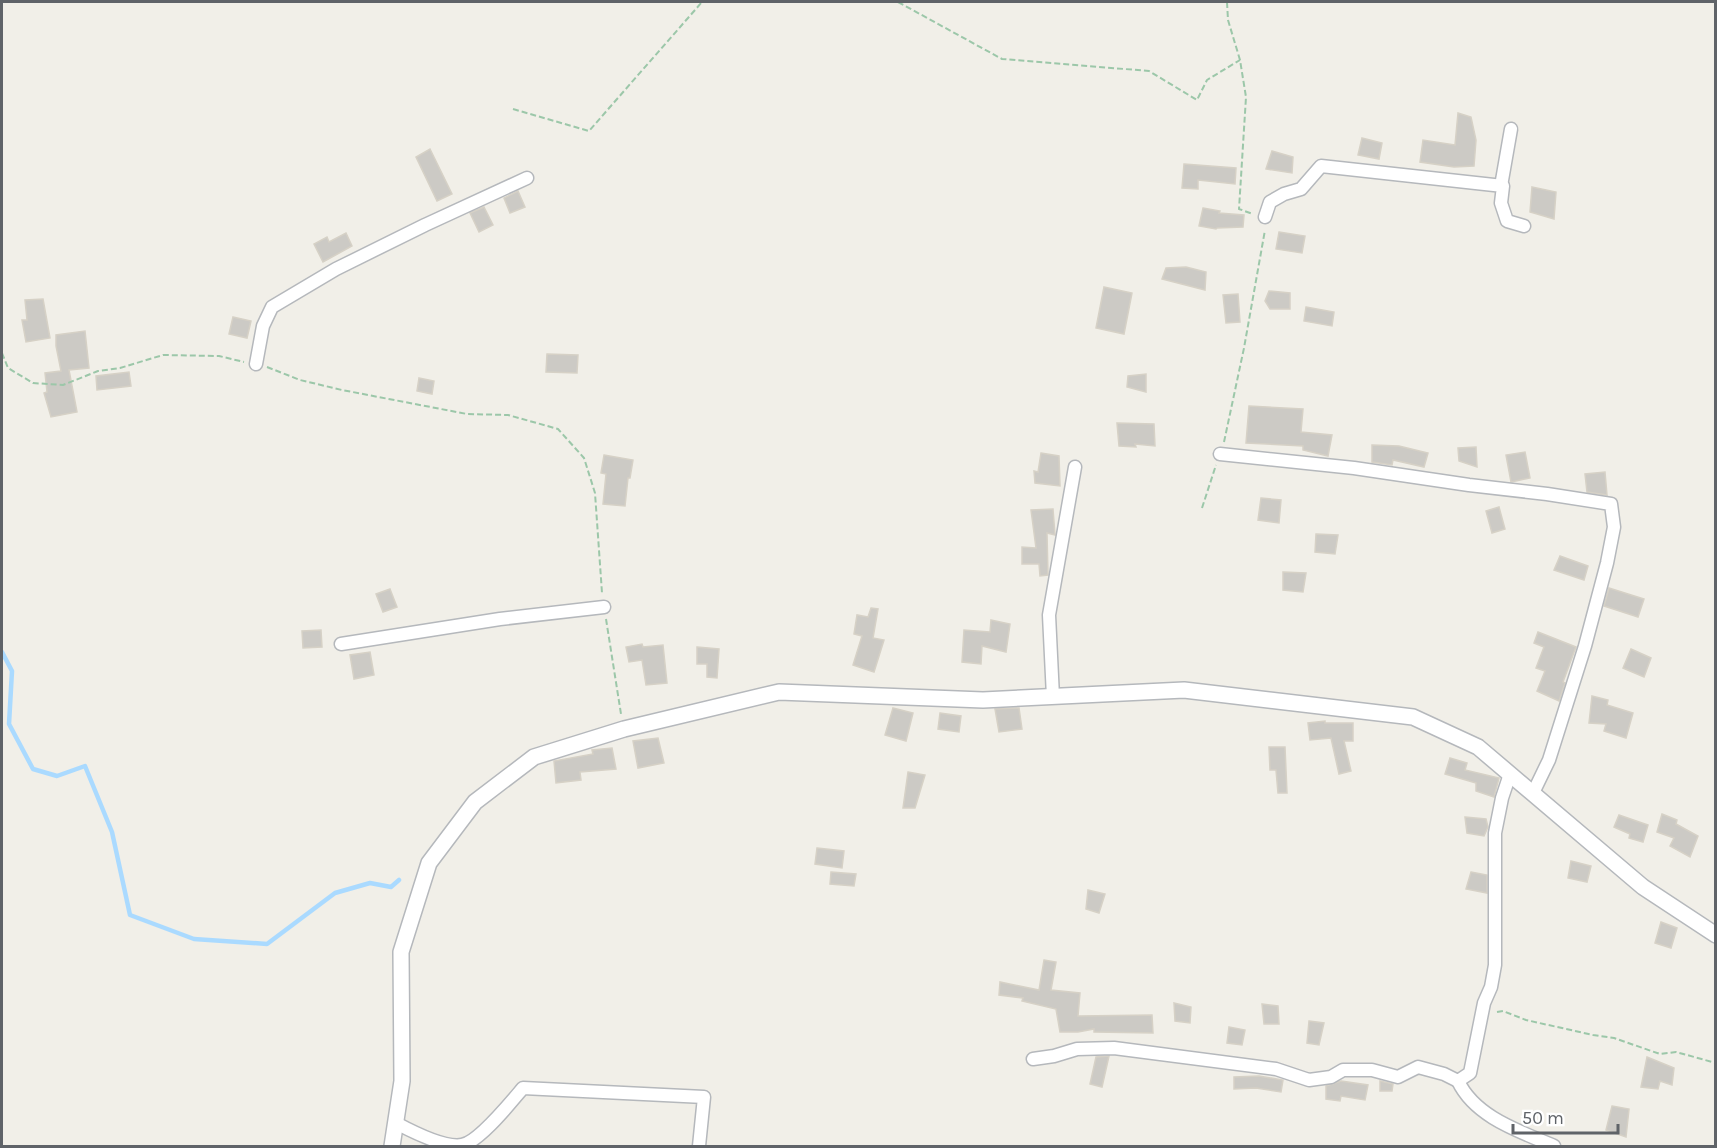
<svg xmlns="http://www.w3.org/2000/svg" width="1717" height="1148" viewBox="0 0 1717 1148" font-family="Karla,sans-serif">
<rect width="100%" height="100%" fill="#f1efe8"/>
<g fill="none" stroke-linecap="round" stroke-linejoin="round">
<path stroke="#aadaff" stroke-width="4.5" d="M2,652L12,671L9,724L33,769L57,776L85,766L112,832L130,915L194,939L267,944L335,893L370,883L391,887L399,880"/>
</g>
<g fill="#cccac5" stroke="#d6d1c6" stroke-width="1.5">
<path d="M1458,113L1471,117L1476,140L1474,166L1454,167L1420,162L1423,140L1455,145Z"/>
<path d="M1362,138L1382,143L1379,159L1358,155Z"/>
<path d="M430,149L452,194L437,201L416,157Z"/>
<path d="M1272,151L1293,157L1292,173L1266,169Z"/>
<path d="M1184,164L1236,168L1235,184L1198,180V189L1182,188Z"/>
<path d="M1532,187L1556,192L1554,219L1530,212Z"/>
<path d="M518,191L525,207L510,213L504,198Z"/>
<path d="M484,207L493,225L479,232L470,213Z"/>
<path d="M1203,208L1220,211L1219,213L1244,215L1243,227L1217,228L1216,229L1199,226Z"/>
<path d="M1279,232L1305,236L1302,253L1276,249Z"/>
<path d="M346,233L352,246L323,262L314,244L327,237L329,242Z"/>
<path d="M1186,267L1206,272L1205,290L1162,279L1166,268Z"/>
<path d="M1104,287L1132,293L1124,334L1096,328Z"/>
<path d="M1269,291L1290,293V309H1270L1265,301Z"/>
<path d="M1238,294L1240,322L1226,323L1223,295Z"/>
<path d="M43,299L50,338L26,342L22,320H27L25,300Z"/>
<path d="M1306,307L1334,312L1332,326L1304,321Z"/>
<path d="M233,317L251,321L247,338L229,334Z"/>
<path d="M85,331L89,368L69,370L77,412L51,417L44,393L47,392L45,373L61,371L56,346V335Z"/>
<path d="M547,354L578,355L577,373L546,372Z"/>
<path d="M129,372L131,386L97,390L96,376Z"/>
<path d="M1146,374V392L1127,387L1128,376Z"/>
<path d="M419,378L434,381L432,394L417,391Z"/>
<path d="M1249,406L1303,409L1301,432L1332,435L1328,456L1303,450V446L1246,443Z"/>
<path d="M1117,423L1154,424L1155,446L1135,444L1136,447L1119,446Z"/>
<path d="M1372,445L1399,446L1428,453L1424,467L1393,460L1392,465L1372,462Z"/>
<path d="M1476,447L1477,467L1459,461L1458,448Z"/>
<path d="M1525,452L1530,478L1511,482L1506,455Z"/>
<path d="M1041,453L1059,456L1060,486L1035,483L1034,471L1038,472Z"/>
<path d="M604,455L633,460L630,478H628L625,506L603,504L606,474L601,473Z"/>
<path d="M1605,472L1607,495L1587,492L1585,474Z"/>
<path d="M1261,498L1281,500L1279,523L1258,520Z"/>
<path d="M1499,507L1505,529L1492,533L1486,511Z"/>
<path d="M1053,509L1055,535L1047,533L1048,575L1040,576L1039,564H1022V547L1036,548L1031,510Z"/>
<path d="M1316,534L1338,535L1335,554L1315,552Z"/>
<path d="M1560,556L1588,566L1584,580L1554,570Z"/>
<path d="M1283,572L1306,573L1303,592L1283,590Z"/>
<path d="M1609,588L1644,599L1638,617L1604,606Z"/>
<path d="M390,589L397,607L383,612L376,594Z"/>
<path d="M871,608L878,609L873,638L884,640L874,672L853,665L862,636L854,634L857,615L868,617Z"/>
<path d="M991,620L1010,624L1006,652L982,646L981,664L962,662L964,630L990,632Z"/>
<path d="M321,630L322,647L303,648L302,631Z"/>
<path d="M1538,632L1576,647L1563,682L1565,683L1559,701L1537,691L1545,671L1536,668L1544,647L1534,643Z"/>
<path d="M642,644L643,647L663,645L667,683L646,685L642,660L629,662L626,647Z"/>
<path d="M697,647L719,649L717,678L707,677V664H697Z"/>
<path d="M1631,649L1651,658L1644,677L1623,668Z"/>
<path d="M370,652L374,675L354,679L350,655Z"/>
<path d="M1592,696L1608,700L1607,705L1633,713L1626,738L1604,731L1606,724L1589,723Z"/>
<path d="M893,708L913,713L906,741L885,735Z"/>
<path d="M1019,708L1022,729L999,732L995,709Z"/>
<path d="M940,713L961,716L959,732L938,729Z"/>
<path d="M1325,721V723H1353V741H1344L1351,771L1339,774L1331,738L1310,740L1308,723Z"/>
<path d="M658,738L664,763L638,768L633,741Z"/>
<path d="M1269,747H1285L1287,793H1278L1276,770H1270Z"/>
<path d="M612,748L616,769L580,772L581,780L556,783L554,761L593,754L592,750Z"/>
<path d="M1450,758L1467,763L1465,770L1499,778L1494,797L1476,791V783L1445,774Z"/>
<path d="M908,772L925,775L915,808H903Z"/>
<path d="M1662,814L1677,820L1676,824L1698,836L1690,857L1670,846L1674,838L1657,832Z"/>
<path d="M1619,815L1648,825L1643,842L1629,838L1630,834L1614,827Z"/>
<path d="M1465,817L1486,819L1488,827L1484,836L1467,833Z"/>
<path d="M817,848L844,851L842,868L815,864Z"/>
<path d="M1571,861L1591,866L1587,882L1568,878Z"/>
<path d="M831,872L856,874L854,886L830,884Z"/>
<path d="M1471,872L1487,875V893L1466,889Z"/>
<path d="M1088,890L1105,894L1099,913L1086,909Z"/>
<path d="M1661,922L1677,928L1671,948L1655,943Z"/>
<path d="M1044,960L1056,962L1051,990L1080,993L1078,1016L1152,1015L1153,1033L1094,1032V1029L1078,1032H1060L1056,1009L1022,1001L1023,998L999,995L1000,982L1039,990Z"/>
<path d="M1174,1003L1191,1007L1190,1023L1175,1021Z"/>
<path d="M1262,1004L1278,1006L1279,1024H1264Z"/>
<path d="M1309,1021L1324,1023L1319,1045L1307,1043Z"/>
<path d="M1229,1027L1245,1030L1242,1045L1227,1043Z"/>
<path d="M1109,1056L1102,1087L1090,1084L1096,1057Z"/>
<path d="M1647,1057L1674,1068L1672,1085L1660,1081L1658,1089L1641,1087Z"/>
<path d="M1259,1076L1283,1080L1281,1092L1256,1088L1234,1089V1077Z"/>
<path d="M1341,1081L1368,1085L1365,1100L1341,1096L1340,1101L1326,1099V1086Z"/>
<path d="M1380,1081L1393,1084L1392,1091H1380Z"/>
<path d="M1612,1106L1629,1109L1626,1137L1606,1130Z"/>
</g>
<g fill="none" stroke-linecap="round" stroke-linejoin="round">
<defs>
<g id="minor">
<path d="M1501,186L1511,129"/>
<path d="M1265,217L1270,202L1284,194L1301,189L1321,166L1503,186L1501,203L1507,221L1524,226"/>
<path d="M256,364L263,326L272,307L336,269L425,225L527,178"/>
<path d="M1220,454L1354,468L1469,485L1547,494L1611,504L1614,527L1607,563L1585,646L1549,760L1533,793"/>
<path d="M341,644L500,619L604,607"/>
<path d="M1053,697L1049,615L1075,467"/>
<path d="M1033,1059L1054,1056L1077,1049L1114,1048L1276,1069L1309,1080L1331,1077L1343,1070H1372L1398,1077L1418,1067L1444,1074L1458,1081L1470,1073L1484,1003L1491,987L1495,965V833L1502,798L1510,774"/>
<path d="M1458,1081C1475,1117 1519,1131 1554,1146"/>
<path d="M396,1123C411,1131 445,1148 462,1145C479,1142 511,1102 523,1088L704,1097L699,1146"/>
</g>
<path id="tertiary" d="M392,1146L402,1081L401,952L429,863L475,802L534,757L624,729L779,692L983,700L1184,690L1413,717L1478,747L1643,887L1716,935"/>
</defs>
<use href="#minor" stroke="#b5b8bc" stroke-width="15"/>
<use href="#tertiary" stroke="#b5b8bc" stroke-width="18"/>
<g stroke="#9cc7a9" stroke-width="2" stroke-dasharray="6 3" stroke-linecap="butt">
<path d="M898,2L1002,59L1149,71L1197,100L1207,80L1240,60"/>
<path d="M1227,2L1228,20L1240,60L1246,97L1239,209L1253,214"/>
<path d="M513,109L589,131L702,2"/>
<path d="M2,353L8,368L33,383L63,385L98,371L120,368L163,355L219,356L244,362"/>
<path d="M267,367L300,380L342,390L467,414L508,415L558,429L584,458L595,493L602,593"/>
<path d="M1224,442L1244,348L1265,230"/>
<path d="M1202,508L1216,465"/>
<path d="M606,619L621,714"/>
<path d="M1497,1012L1503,1011L1526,1020L1593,1035L1614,1038L1660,1054L1676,1052L1716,1063"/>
</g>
<use href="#minor" stroke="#fff" stroke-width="12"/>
<use href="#tertiary" stroke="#fff" stroke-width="15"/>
</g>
<rect width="1717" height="1148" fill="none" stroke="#5f6368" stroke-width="6"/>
<path d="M1513 1124v9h105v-9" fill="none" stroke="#5f6368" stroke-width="3"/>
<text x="1522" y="1124" font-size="18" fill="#5f6368" stroke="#ffffff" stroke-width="4.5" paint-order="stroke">50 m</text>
</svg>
